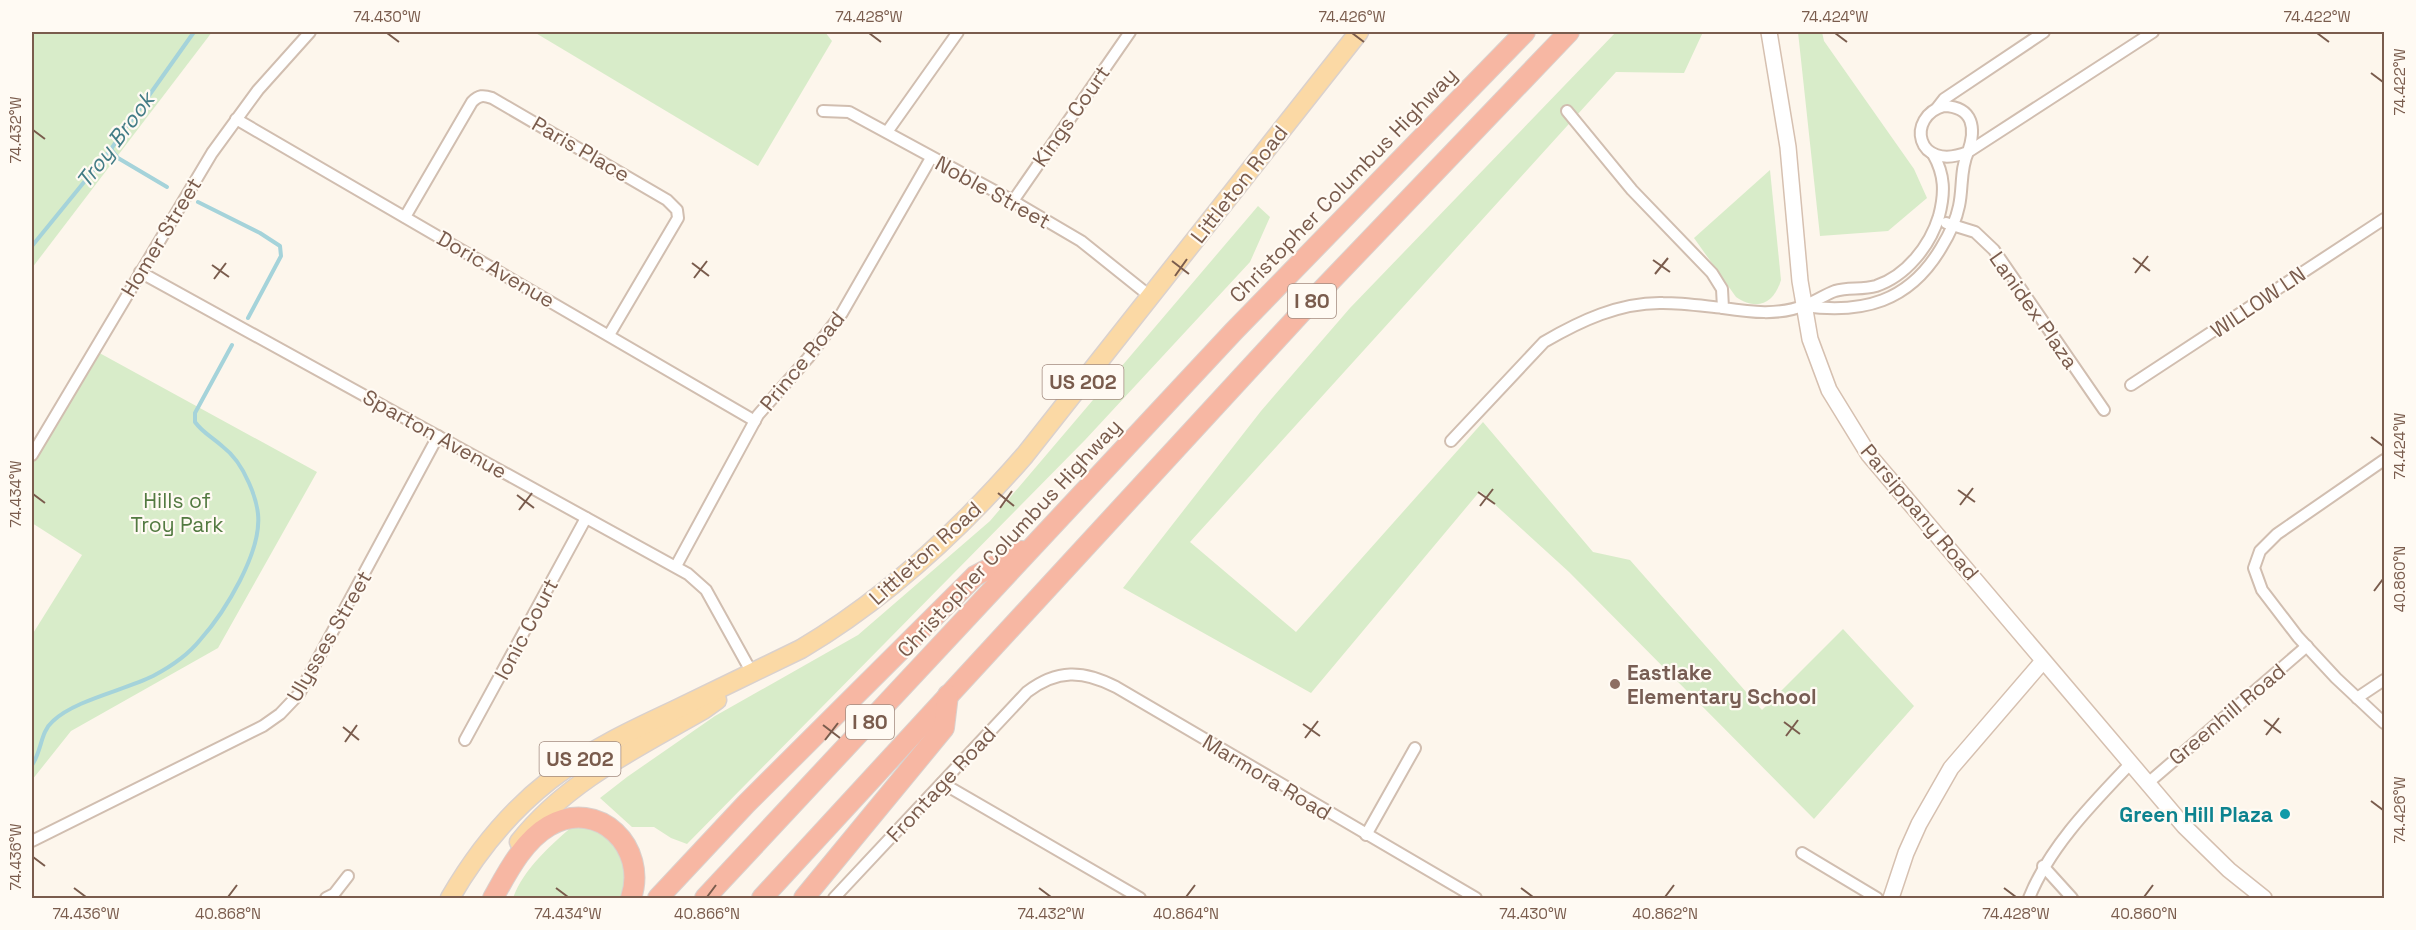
<svg xmlns="http://www.w3.org/2000/svg" width="2416" height="930" viewBox="0 0 2416 930" font-family="'Space Grotesk',sans-serif">
<rect width="100%" height="100%" fill="#fdf6ec"/>
<g fill="#d8ecc9">
<path d="M32,32H212L32,268Z"/>
<path d="M534,32H825L832,41L758,166Z"/>
<path d="M1616,32H1703L1684,73L1616,72L1190,542L1296,632L1483,422L1593,552L1630,560L1762,710L1843,629L1914,706L1814,819L1569,572L1480,491L1311,693L1123,588L1261,411L1350,308Z"/>
<path d="M1798,32H1822L1824,41L1914,169L1927,198L1888,231L1820,236Z"/>
<path d="M1770,170L1781,280C1774,304 1757,311 1736,297L1694,238Z"/>
<path d="M1258,206L1270,217L1250,262L1085,440L687,844L671,838L654,827H632L600,798L627,777L715,716L858,635L990,521Z"/>
<path d="M94,350L317,472L218,648L71,731L32,780V635L82,555L32,523V454Z"/>
<path d="M575,824L598,829L617,843L628,863L623,898H513C524,868 551,845 575,824Z"/>
</g>
<g fill="none" stroke-linecap="round" stroke-linejoin="round">
<g stroke="#a5d3da" stroke-width="4">
<path d="M111,149L118,158L167,187"/>
<path d="M198,202L260,233L280,246L281,256L248,318"/>
<path d="M32,246L111,149L194,32"/>
<path d="M32,765C42,751 40,732 53,721C75,700 125,690 153,676C170,667 188,655 200,640C225,612 262,552 258,514C257,504 253,492 249,483C243,469 234,455 222,446C213,438 202,432 195,422V413L232,345"/>
</g>
<defs>
<g id="street">
<path d="M1944,106C1974,107 1976,129 1968,152C1915,173 1906,116 1944,106Z"/>
<path d="M1937,108L1944,99L2044,32"/>
<path d="M823,111L849,112L1013,201L1081,241L1151,297"/>
<path d="M1567,111L1632,190L1712,273L1722,289L1723,308C1750,312 1779,316 1805,305C1815,302 1824,295 1835,291C1848,287 1862,290 1876,286C1906,276 1930,246 1939,216C1945,193 1945,175 1933,154"/>
<path d="M236,119L755,421"/>
<path d="M887,132L958,32"/>
<path d="M1013,201L1130,32"/>
<path d="M405,217L472,102C479,95 483,95 492,98L667,200L677,210L678,218L609,335"/>
<path d="M1946,223L1975,232L1994,250L2104,410"/>
<path d="M140,272L688,574L706,590L752,673"/>
<path d="M1804,306C1863,314 1909,302 1941,248C1949,235 1956,221 1959,206C1963,188 1960,169 1968,152L2153,32"/>
<path d="M2131,385L2384,219"/>
<path d="M1451,441L1544,342C1580,321 1620,302 1663,303C1683,303 1703,306 1723,308"/>
<path d="M32,455L212,153L258,90L310,32"/>
<path d="M2384,460L2277,534L2260,551L2254,568L2262,590L2298,637L2336,678L2384,723"/>
<path d="M676,566L758,415L808,358L842,313L931,158"/>
<path d="M2357,698L2384,680"/>
<path d="M465,740L586,518"/>
<path d="M942,783L1140,898"/>
<path d="M2148,783L2307,646"/>
<path d="M1366,835L1415,748"/>
<path d="M32,841L263,726L280,714L299,694L438,436"/>
<path d="M1802,853L1877,898"/>
<path d="M2043,866L2072,898"/>
<path d="M326,898L334,894L348,876"/>
<path d="M834,898L1027,692C1057,669 1083,670 1116,687L1476,898"/>
<path d="M2029,898C2050,846 2092,804 2131,763"/>
</g>
<g id="secondary">
<path d="M1769,32L1788,147L1800,281L1810,339L1829,390L1869,455L2184,826L2229,870L2264,898"/>
<path d="M1891,898L1906,853L1919,824L1951,768L2043,661"/>
</g>
<g id="primary">
<path d="M519,842C567,781 637,748 703,710L717,700"/>
<path d="M450,898C476,853 509,812 550,780C588,751 630,731 673,711C716,690 758,670 801,649C887,598 960,530 1025,455L1359,32"/>
</g>
<g id="highway">
<path d="M493,898C507,873 523,841 549,826C599,797 648,848 631,898"/>
<path d="M658,898L746,804L975,576L1022,551"/>
<path d="M705,898L1234,331L1525,32"/>
<path d="M762,898L1322,290L1569,32"/>
<path d="M804,898L944,728L948,695"/>
</g>
</defs>
<use href="#street" stroke="#d1beb0" stroke-width="14"/>
<use href="#secondary" stroke="#d6c0b0" stroke-width="18"/>
<use href="#primary" stroke="#dad1cd" stroke-width="21"/>
<use href="#highway" stroke="#dad1cd" stroke-width="22"/>
<use href="#street" stroke="#fff" stroke-width="10"/>
<use href="#secondary" stroke="#fff" stroke-width="15"/>
<use href="#primary" stroke="#fbd9a5" stroke-width="18"/>
<use href="#highway" stroke="#f7b7a3" stroke-width="20"/>
</g>
<path fill="none" stroke="#7a5c4d" stroke-width="2" d="M387,33L399,42M869,33L881,42M1352,33L1364,42M1835,33L1847,42M2317,33L2329,42M2371,73L2383,82M33,130L45,139M2133,258L2150,271M1653,260L1670,272M1172,261L1189,274M692,263L709,276M212,265L229,277M2135,273L2148,256M1655,274L1668,258M1175,276L1187,259M694,278L707,261M214,279L226,263M2371,437L2383,446M1958,490L1975,502M1478,492L1495,504M998,493L1014,506M33,494L45,503M517,495L534,508M1960,505L1973,488M1480,506L1493,489M1000,508L1012,491M519,510L532,493M2374,591L2383,579M2264,720L2281,733M1784,722L1800,734M1303,724L1320,736M823,725L840,738M343,727L359,740M2266,735L2279,718M1786,736L1798,720M1305,738L1318,721M825,740L838,723M345,742L357,725M2371,801L2383,810M33,857L45,866M74,888L86,897M556,888L568,897M1039,888L1051,897M1521,888L1533,897M2004,888L2016,897M228,897L237,885M707,897L716,885M1186,897L1195,885M1665,897L1674,885M2144,897L2153,885"/>
<circle fill="#8d6e63" stroke="#fffaf3" stroke-width="2" cx="1615" cy="684" r="6"/>
<circle fill="#0f9aa8" stroke="#fffaf3" stroke-width="2" cx="2285" cy="814" r="6"/>
<g text-anchor="middle" dominant-baseline="central" stroke-width="4.5" stroke-linejoin="round" paint-order="stroke">
<g fill="#fffaf3" stroke="#a28b7f" stroke-width="1.5">
<rect x="1288" y="284" width="48" height="34" rx="4.5"/>
<rect x="1042.5" y="365" width="81" height="34" rx="4.5"/>
<rect x="846" y="705" width="48" height="34" rx="4.5"/>
<rect x="539.5" y="742" width="81" height="34" rx="4.5"/>
</g>
<g font-size="20" font-weight="bold" fill="#7a5c4d">
<text x="1312" y="301">I 80</text>
<text x="1083" y="382">US 202</text>
<text x="870" y="722">I 80</text>
<text x="580" y="759">US 202</text>
</g>
<g font-size="21" fill="#7a5c4d" stroke="#fffaf3">
<text transform="translate(1071 116) rotate(-55)">Kings Court</text>
<text transform="translate(581 149) rotate(30)">Paris Place</text>
<text transform="translate(1239 184) rotate(-52)">Littleton Road</text>
<text transform="translate(1343 185) rotate(-46)">Christopher Columbus Highway</text>
<text transform="translate(993 192) rotate(29)">Noble Street</text>
<text transform="translate(161 237) rotate(-59)">Homer Street</text>
<text transform="translate(496 269) rotate(30)">Doric Avenue</text>
<text transform="translate(2258 302) rotate(-34)">WILLOW LN</text>
<text transform="translate(2034 310) rotate(55)">Lanidex Plaza</text>
<text transform="translate(802 361) rotate(-51)">Prince Road</text>
<text transform="translate(435 434) rotate(29)">Sparton Avenue</text>
<text transform="translate(1920 512) rotate(50)">Parsippany Road</text>
<text transform="translate(1009 538) rotate(-47)">Christopher Columbus Highway</text>
<text transform="translate(925 553) rotate(-42)">Littleton Road</text>
<text transform="translate(526 629) rotate(-62)">Ionic Court</text>
<text transform="translate(329 636) rotate(-60)">Ulysses Street</text>
<text transform="translate(2227 714) rotate(-40)">Greenhill Road</text>
<text transform="translate(1267 777) rotate(31)">Marmora Road</text>
<text transform="translate(941 784) rotate(-47)">Frontage Road</text>
</g>
<g font-size="21" fill="#537a41" stroke="#fffaf3">
<text x="177" y="500">Hills of<tspan x="177" dy="24">Troy Park</tspan></text>
</g>
<g font-size="21" font-weight="bold" fill="#785e54" stroke="#fffaf3" text-anchor="start">
<text x="1627" y="672">Eastlake<tspan x="1627" dy="24">Elementary School</tspan></text>
</g>
<g font-size="21" font-weight="bold" fill="#0d838f" stroke="#fffaf3" text-anchor="end">
<text x="2273" y="814">Green Hill Plaza</text>
</g>
<g font-size="22" font-style="italic" fill="#437c86" stroke="#fffaf3">
<text transform="translate(115 140) rotate(-53)">Troy Brook</text>
</g>
</g>
<rect width="2416" height="930" fill="none" stroke="#fffaf3" stroke-width="66"/>
<rect x="33" y="33" width="2350" height="864" fill="none" stroke="#7a5c4d" stroke-width="2"/>
<g font-size="15" text-anchor="middle" fill="#7a5c4d">
<text x="387" y="22">74.430°W</text>
<text x="869" y="22">74.428°W</text>
<text x="1352" y="22">74.426°W</text>
<text x="1835" y="22">74.424°W</text>
<text x="2317" y="22">74.422°W</text>
<text transform="translate(2400 82) rotate(-90)" y="5">74.422°W</text>
<text transform="translate(16 130) rotate(-90)" y="5">74.432°W</text>
<text transform="translate(2400 446) rotate(-90)" y="5">74.424°W</text>
<text transform="translate(16 494) rotate(-90)" y="5">74.434°W</text>
<text transform="translate(2400 579) rotate(-90)" y="5">40.860°N</text>
<text transform="translate(2400 810) rotate(-90)" y="5">74.426°W</text>
<text transform="translate(16 857) rotate(-90)" y="5">74.436°W</text>
<text x="86" y="919">74.436°W</text>
<text x="228" y="919">40.868°N</text>
<text x="568" y="919">74.434°W</text>
<text x="707" y="919">40.866°N</text>
<text x="1051" y="919">74.432°W</text>
<text x="1186" y="919">40.864°N</text>
<text x="1533" y="919">74.430°W</text>
<text x="1665" y="919">40.862°N</text>
<text x="2016" y="919">74.428°W</text>
<text x="2144" y="919">40.860°N</text>
</g>
</svg>
